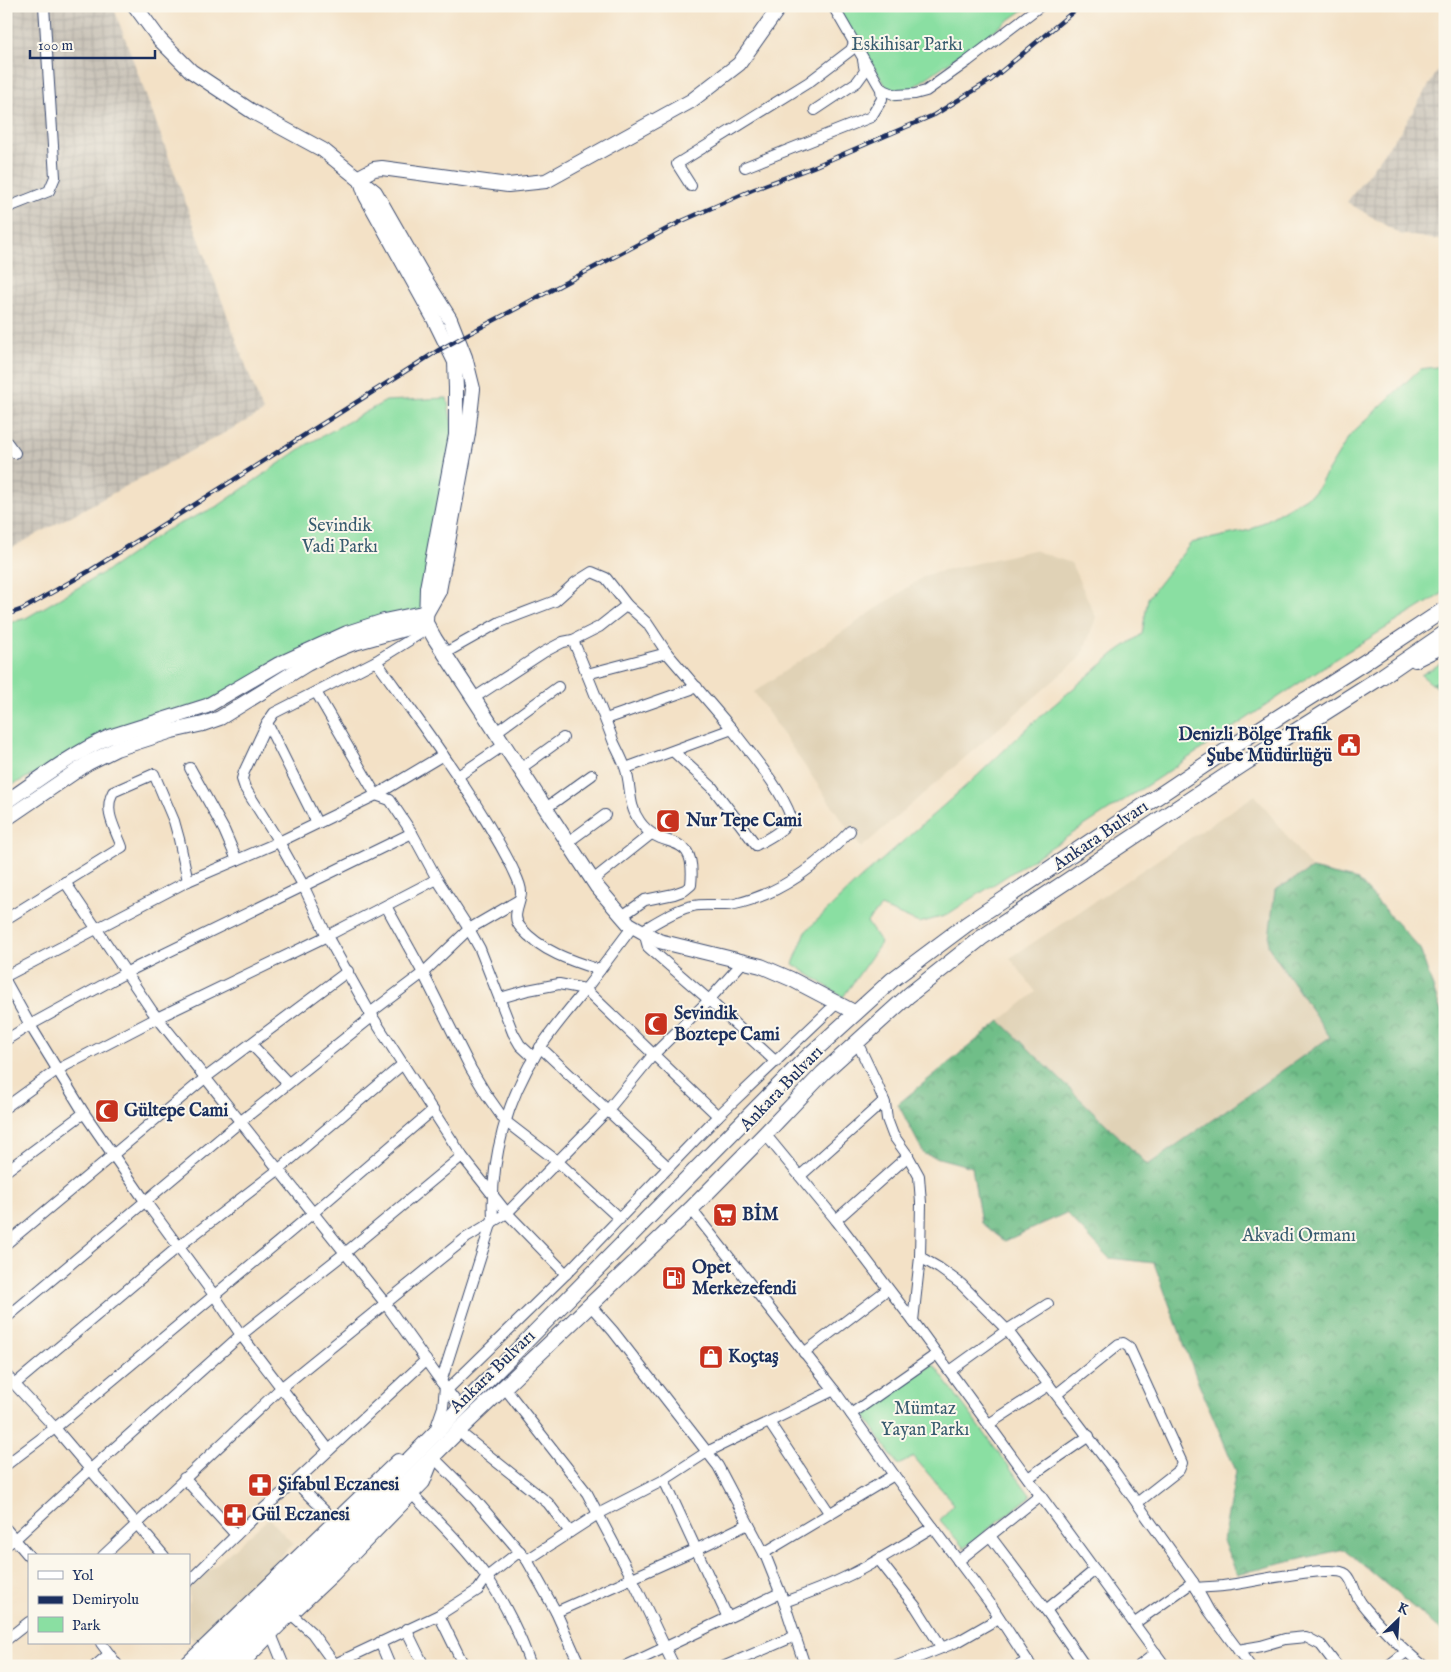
<svg xmlns="http://www.w3.org/2000/svg" width="1451" height="1672" viewBox="0 0 1451 1672" font-family="'IM FELL English',serif">
<defs>
<pattern id="industrial-grid" width="8" height="8" patternUnits="userSpaceOnUse" patternTransform="scale(1.25)"><rect width="8" height="8" fill="#c9c3b8"/><path d="M0 4h8M4 0v8" fill="none" stroke="#aca8a1"/></pattern>
<pattern id="forest-crowns" width="20" height="18" patternUnits="userSpaceOnUse" patternTransform="scale(1.25)"><rect width="20" height="18" fill="#6fbe88"/><path d="M2 6a3 3 0 1 1 6 0M12 15a3 3 0 1 1 6 0" fill="none" stroke="#5a9b72"/></pattern>
</defs>
<rect width="100%" height="100%" fill="#fbf7ec"/>
<filter id="ink" filterUnits="userSpaceOnUse"><feTurbulence type="fractalNoise" baseFrequency=".02" numOctaves="2"/><feDisplacementMap in="SourceGraphic" scale="10" xChannelSelector="R" yChannelSelector="G"/><feConvolveMatrix kernelMatrix="1 2 1 2 8 2 1 2 1" color-interpolation-filters="sRGB"/></filter>
<filter id="wash" filterUnits="userSpaceOnUse"><feTurbulence type="fractalNoise" baseFrequency=".0096" numOctaves="4" result="noise"/><feDisplacementMap in="SourceGraphic" scale="20" xChannelSelector="R" yChannelSelector="G"/><feGaussianBlur stdDeviation="1.12" result="paint"/><feColorMatrix in="noise" values="0 0 0 0 0 0 0 0 0 0 0 0 0 0 0 0 0 1.4 0 .05"/><feComposite in="paint" operator="in"/></filter>
<g filter="url(#wash)">
<rect width="100%" height="100%" fill="#f3e1c6"/>
<g fill="#e0d2b6">
<path d="M1033,550L1071,563L1096,617L1082,656L861,848L754,692L926,575Z"/>
<path d="M1255,795L1312,869L1275,890L1268,946L1330,1037L1148,1165L1000,1021L1036,992L1010,958Z"/>
<path d="M269,1518L293,1544L195,1642L189,1635V1588Z"/>
</g>
<g fill="url(#industrial-grid)">
<path d="M6,6H113L263,412L6,551Z"/>
<path d="M1445,59V241L1400,234L1347,202L1402,129Z"/>
</g>
<g fill="#8adfa2" stroke="#528780">
<path d="M835,6H1029L895,100Z"/>
<path d="M1445,366V592L1332,661L1166,773L945,916L919,923L881,907L867,922L881,943L843,997L793,964L806,931L858,881L977,776L1035,721L1115,653L1142,634L1148,598L1191,543L1250,530L1315,492L1350,435L1420,369Z"/>
<path d="M447,398L455,440L427,612L384,621L236,690L94,744L6,788V624L26,618L108,570L166,530L218,506L306,445L386,401Z"/>
<path d="M1445,661V678L1432,684L1421,675Z"/>
<path d="M933,1364L1031,1496L964,1548L940,1520L954,1504L914,1457L898,1465L863,1413Z"/>
</g>
<g fill="url(#forest-crowns)" stroke="#457673">
<path d="M1445,679V694L1432,684Z"/>
<path d="M1312,869L1358,880L1420,949L1445,1023V1634L1344,1549L1237,1574L1223,1541L1236,1471L1197,1379L1154,1263L1109,1258L1066,1213L1005,1241L981,1223L972,1167L924,1154L898,1104L1000,1021L1148,1165L1330,1037L1268,946L1275,890Z"/>
</g>
</g>
<g filter="url(#ink)">
<g fill="none" stroke-linecap="round" stroke-linejoin="round">
<defs>
<g id="street">
<path d="M881,89L896,95L915,94L926,91L968,61L1040,6"/>
<path d="M815,110L857,82L865,71L863,60"/>
<path d="M745,167L871,117L882,99L881,89L833,6"/>
<path d="M691,186L677,164L809,82L851,50L854,43"/>
<path d="M6,208L49,191L55,177L44,6"/>
<path d="M6,441L15,453"/>
<path d="M429,628L376,661L274,713L267,723L244,772L242,779L245,788L279,842L303,885L327,936L370,1013L462,1156L507,1213L566,1274"/>
<path d="M573,640C587,674 601,708 614,743C618,751 622,759 625,767C632,786 627,804 640,822C663,854 697,827 691,885L685,890L674,894L645,900L622,916"/>
<path d="M445,653L500,622L555,601L576,582L592,572L606,578L627,605L647,623L667,653L732,729"/>
<path d="M376,661C424,728 474,794 512,867C515,874 521,884 521,892C521,905 510,916 521,928C541,951 571,961 600,970"/>
<path d="M587,674L667,653"/>
<path d="M316,692L376,795L390,800L412,833L437,879L469,929L480,949L513,1033L520,1045L534,1058"/>
<path d="M474,698L544,652L563,642L573,640L599,627L627,605"/>
<path d="M606,719L697,687"/>
<path d="M267,723L317,823"/>
<path d="M496,732L558,687"/>
<path d="M190,768L224,830L237,860"/>
<path d="M626,768L732,729C752,756 779,785 791,817C784,831 769,838 756,845L712,787L674,752"/>
<path d="M520,769L563,738"/>
<path d="M458,776L504,745"/>
<path d="M546,808L592,775"/>
<path d="M568,842L605,815"/>
<path d="M593,880L651,834"/>
<path d="M65,882L152,1011L385,1303L447,1390L461,1408"/>
<path d="M386,906L423,973L471,1069L486,1094L505,1121L557,1161L620,1219"/>
<path d="M6,919L122,847C115,828 103,811 113,792L154,774L174,821L179,839L188,881"/>
<path d="M641,931C655,923 678,908 693,906C707,903 721,907 735,904C781,894 818,865 850,831"/>
<path d="M644,932L648,947L709,1000L776,1062"/>
<path d="M6,976L188,881L279,842L376,795L443,755"/>
<path d="M6,982L30,1025L84,1113L145,1201L214,1295L241,1335L329,1450"/>
<path d="M500,998L528,990L559,984L585,989L718,1116"/>
<path d="M370,1013L423,973L469,929L519,900"/>
<path d="M6,1040L30,1025L125,973L412,833"/>
<path d="M857,1042L877,1084L885,1103L887,1119L893,1135L908,1156L919,1176L921,1203L920,1257L913,1321"/>
<path d="M251,1044L288,1083"/>
<path d="M540,1047L668,1167"/>
<path d="M6,1107L57,1070L157,1018L327,936L437,879"/>
<path d="M765,1134L836,1220L913,1321L1165,1666"/>
<path d="M6,1171L84,1113"/>
<path d="M800,1176L884,1101"/>
<path d="M691,1209L834,1390L894,1475L989,1602L1031,1666"/>
<path d="M836,1220L908,1156"/>
<path d="M6,1244L205,1078L348,971"/>
<path d="M920,1257L939,1268L961,1284L1007,1330L1112,1468L1193,1582L1209,1611L1250,1666"/>
<path d="M590,1305L613,1331L718,1466L766,1557L784,1602L805,1666"/>
<path d="M6,1318L240,1122L373,1016"/>
<path d="M804,1353L888,1289"/>
<path d="M950,1371L1007,1330L1048,1304"/>
<path d="M6,1375L55,1428L164,1556"/>
<path d="M441,1382L493,1218C490,1160 507,1099 538,1051C552,1029 569,1010 585,990C601,969 617,947 633,926"/>
<path d="M15,1384L178,1247L278,1170L403,1064"/>
<path d="M504,1387L587,1493L632,1578L674,1666"/>
<path d="M447,1390L566,1274L718,1116L837,1003"/>
<path d="M1057,1394L1119,1344L1123,1343L1129,1347L1182,1463L1179,1470L1137,1503"/>
<path d="M851,1414L937,1354"/>
<path d="M769,1422L830,1514"/>
<path d="M989,1424L1049,1385"/>
<path d="M435,1430L443,1407L445,1387"/>
<path d="M458,1431L548,1503L570,1532"/>
<path d="M433,1457L473,1497L527,1560L556,1612L580,1666"/>
<path d="M6,1465L55,1428L313,1213L433,1110"/>
<path d="M184,1478L236,1535"/>
<path d="M1028,1478L1089,1436"/>
<path d="M664,1480L728,1618"/>
<path d="M295,1482L335,1521"/>
<path d="M411,1493C437,1520 464,1546 486,1576C504,1601 521,1637 531,1666"/>
<path d="M6,1529L29,1556"/>
<path d="M990,1536L1046,1610L1085,1666"/>
<path d="M6,1545L15,1539L91,1469L241,1335L345,1253L462,1156"/>
<path d="M764,1553L894,1475"/>
<path d="M103,1556L281,1388L466,1238L507,1213L607,1111L653,1055L709,1000L743,962"/>
<path d="M527,1560L598,1514L664,1480L707,1452L834,1390"/>
<path d="M879,1560L916,1607L942,1648"/>
<path d="M958,1561L1041,1495"/>
<path d="M189,1581L262,1510L295,1482L426,1360"/>
<path d="M1196,1588C1205,1587 1214,1587 1223,1586C1243,1584 1333,1563 1346,1574C1354,1581 1354,1593 1360,1601C1363,1606 1368,1611 1372,1616C1388,1634 1404,1651 1424,1666"/>
<path d="M784,1602C807,1594 830,1585 852,1574C880,1560 906,1543 933,1527"/>
<path d="M1046,1610L1095,1570"/>
<path d="M556,1612L695,1550L748,1524"/>
<path d="M291,1614L312,1633L336,1666"/>
<path d="M439,1615L464,1666"/>
<path d="M1135,1623L1193,1582"/>
<path d="M406,1629L424,1666"/>
<path d="M271,1634L284,1666"/>
<path d="M6,1640L29,1622"/>
<path d="M380,1642L390,1666"/>
<path d="M101,1643L118,1666"/>
<path d="M1238,1650L1261,1646L1285,1639L1306,1637L1321,1645L1337,1666"/>
<path d="M335,1664L439,1615L478,1590L487,1577L520,1551"/>
<path d="M95,1666L109,1654"/>
<path d="M626,1666L780,1593"/>
<path d="M725,1666L795,1636"/>
<path d="M897,1666L959,1641L999,1618"/>
<path d="M1018,1666L1028,1661"/>
<path d="M1139,1666L1156,1653"/>
<path d="M1388,1666L1406,1652"/>
</g>
<g id="secondary">
<path d="M359,177L374,169L382,168L508,185L546,181L691,101L739,64L780,6"/>
<path d="M361,181L366,196L432,315L455,362L456,388V435L427,588L426,623L435,639L597,887L629,924L659,941L761,966L791,979L856,1013"/>
<path d="M1415,660L1445,645"/>
<path d="M6,802C39,779 72,754 109,737L207,706L279,664L347,633L384,621L427,612L439,591L468,434L473,389L465,357L450,319L423,276L375,192L323,150L253,112L191,71L160,40L135,6"/>
<path d="M6,819L88,763L116,749L172,731L203,724L220,718L307,664L329,653L351,644L426,623"/>
<path d="M185,1666L398,1461"/>
<path d="M239,1666L279,1625L332,1575L423,1482L433,1457"/>
</g>
<g id="primary">
<path d="M205,1666L804,1060L892,980L967,924L1230,748L1365,662L1445,609"/>
<path d="M223,1666L458,1431L691,1209L765,1134L823,1073L909,995L981,938L1242,765L1381,677L1445,633"/>
</g>
</defs>
<use href="#street" stroke="#3b4a6e" stroke-width="12"/>
<use href="#secondary" stroke="#3b4a6e" stroke-width="16"/>
<use href="#primary" stroke="#3b4a6e" stroke-width="17"/>
<use href="#street" stroke="#fff" stroke-width="10"/>
<use href="#secondary" stroke="#fff" stroke-width="14"/>
<use href="#primary" stroke="#fff" stroke-width="15"/>
<defs>
<path id="rail" d="M6,615L23,609L91,570L439,350L470,333L682,221L752,190L813,167L934,115L991,80L1080,6"/>
</defs>
<use href="#rail" stroke="#1b2f5e" stroke-width="4.5"/>
<use href="#rail" stroke="#fbf7ec" stroke-width="2.5" stroke-dasharray="8" stroke-linecap="butt"/>
</g>
</g>
<defs>
<symbol id="civic-square" viewBox="-11 -11 22 22"><rect x="-9" y="-9" width="18" height="18" rx="4" fill="#c8321e" stroke="#fbf7ec"/><path d="M-.6-6.5H3V-4.5H.6V-3L4-1V1h2V6H-6V1h2V-1L-.6-3ZM-1.2 2.5V6h2.4V2.5Z" fill="#fff"/></symbol>
<symbol id="mosque-square" viewBox="-11 -11 22 22"><rect x="-9" y="-9" width="18" height="18" rx="4" fill="#c8321e" stroke="#fbf7ec"/><path d="M3.5-4.9A6 6 0 1 0 3.5 4.9A5 5 0 1 1 3.5-4.9Z" fill="#fff"/></symbol>
<symbol id="supermarket-square" viewBox="-11 -11 22 22"><rect x="-9" y="-9" width="18" height="18" rx="4" fill="#c8321e" stroke="#fbf7ec"/><path d="M-6-5.5h2.5l.6 2H6L4.5 2H-2.5L-4.4-4H-6ZM-1.5 3.2a1.3 1.3 0 1 0 .1 0ZM3 3.2a1.3 1.3 0 1 0 .1 0Z" fill="#fff"/></symbol>
<symbol id="fuel-square" viewBox="-11 -11 22 22"><rect x="-9" y="-9" width="18" height="18" rx="4" fill="#c8321e" stroke="#fbf7ec"/><path d="M-5.5-6h7V0h2V4h1.3V-2.5L3-4.5l.8-.8L6-3V5H2.5V1h-1V6h-7ZM-4.2-4.7v3.2H.2V-4.7Z" fill="#fff"/></symbol>
<symbol id="shop-square" viewBox="-11 -11 22 22"><rect x="-9" y="-9" width="18" height="18" rx="4" fill="#c8321e" stroke="#fbf7ec"/><path d="M-5-2.5h2.3a2.7 3.5 0 0 1 5.4 0H5L5.5 6h-11ZM-1.5-2.5h3a1.5 2.3 0 0 0-3 0Z" fill="#fff"/></symbol>
<symbol id="pharmacy-square" viewBox="-11 -11 22 22"><rect x="-9" y="-9" width="18" height="18" rx="4" fill="#c8321e" stroke="#fbf7ec"/><path d="M-2-6h4v4h4v4h-4v4h-4v-4h-4v-4h4Z" fill="#fff"/></symbol>
</defs>
<g fill-rule="evenodd">
<use href="#civic-square" x="1335" y="731" width="28" height="28"/>
<use href="#mosque-square" x="654" y="807" width="28" height="28"/>
<use href="#mosque-square" x="642" y="1010" width="28" height="28"/>
<use href="#mosque-square" x="93" y="1097" width="28" height="28"/>
<use href="#supermarket-square" x="711" y="1201" width="28" height="28"/>
<use href="#fuel-square" x="660" y="1264" width="28" height="28"/>
<use href="#shop-square" x="697" y="1343" width="28" height="28"/>
<use href="#pharmacy-square" x="246" y="1471" width="28" height="28"/>
<use href="#pharmacy-square" x="221" y="1501" width="28" height="28"/>
</g>
<g text-anchor="middle" dominant-baseline="central" stroke-width="4" stroke-linejoin="round" paint-order="stroke">
<g font-size="18" fill="#375b6f" stroke="#fbf7ec">
<text x="907" y="45">Eskihisar Parkı</text>
<text x="340" y="526">Sevindik<tspan x="340" dy="21">Vadi Parkı</tspan></text>
<text x="1299" y="1236">Akvadi Ormanı</text>
<text x="925" y="1409">Mümtaz<tspan x="925" dy="21">Yayan Parkı</tspan></text>
</g>
<g font-size="18" font-weight="bold" fill="#1b2f5e" stroke="#fbf7ec" text-anchor="start">
<text x="1332" y="735" text-anchor="end">Denizli Bölge Trafik<tspan x="1332" dy="21">Şube Müdürlüğü</tspan></text>
<text x="686" y="821">Nur Tepe Cami</text>
<text x="674" y="1014">Sevindik<tspan x="674" dy="21">Boztepe Cami</tspan></text>
<text x="124" y="1111">Gültepe Cami</text>
<text x="742" y="1215">BİM</text>
<text x="692" y="1268">Opet<tspan x="692" dy="21">Merkezefendi</tspan></text>
<text x="728" y="1357">Koçtaş</text>
<text x="278" y="1485">Şifabul Eczanesi</text>
<text x="252" y="1515">Gül Eczanesi</text>
</g>
<g font-size="18" fill="#1b2f5e" stroke="#fbf7ec">
<text transform="translate(1101 836) rotate(-34)">Ankara Bulvarı</text>
<text transform="translate(782 1089) rotate(-46)">Ankara Bulvarı</text>
<text transform="translate(493 1372) rotate(-44)">Ankara Bulvarı</text>
</g>
</g>
<rect width="1451" height="1672" fill="none" stroke="#fbf7ec" stroke-width="25"/>
<rect x="28" y="1554" width="162" height="90" fill="#fbf7ec" stroke="#a1a7b3"/>
<rect x="38" y="1571" width="25" height="8" fill="#ffffff" stroke="#a1a7b3"/>
<text x="72" y="1580" font-size="15" fill="#1b2f5e">Yol</text>
<rect x="38" y="1596" width="25" height="8" fill="#1b2f5e" stroke="#a1a7b3"/>
<text x="72" y="1604" font-size="15" fill="#1b2f5e">Demiryolu</text>
<rect x="38" y="1617" width="25" height="15" fill="#8adfa2" stroke="#a1a7b3"/>
<text x="72" y="1630" font-size="15" fill="#1b2f5e">Park</text>
<g transform="translate(1398 1620) rotate(25)" stroke="#fbf7ec" stroke-width="4" paint-order="stroke">
<path d="M0-4L9 19L0 12L-9 19Z" fill="#1b2f5e"/>
<text y="-8" font-size="14" font-weight="bold" text-anchor="middle" fill="#1b2f5e">K</text>
</g>
<path d="M30 50v8h125v-8" fill="none" stroke="#1b2f5e" stroke-width="2.5"/>
<text x="38" y="50" font-size="15" fill="#1b2f5e" stroke="#fbf7ec" stroke-width="4" paint-order="stroke">100 m</text>
</svg>
